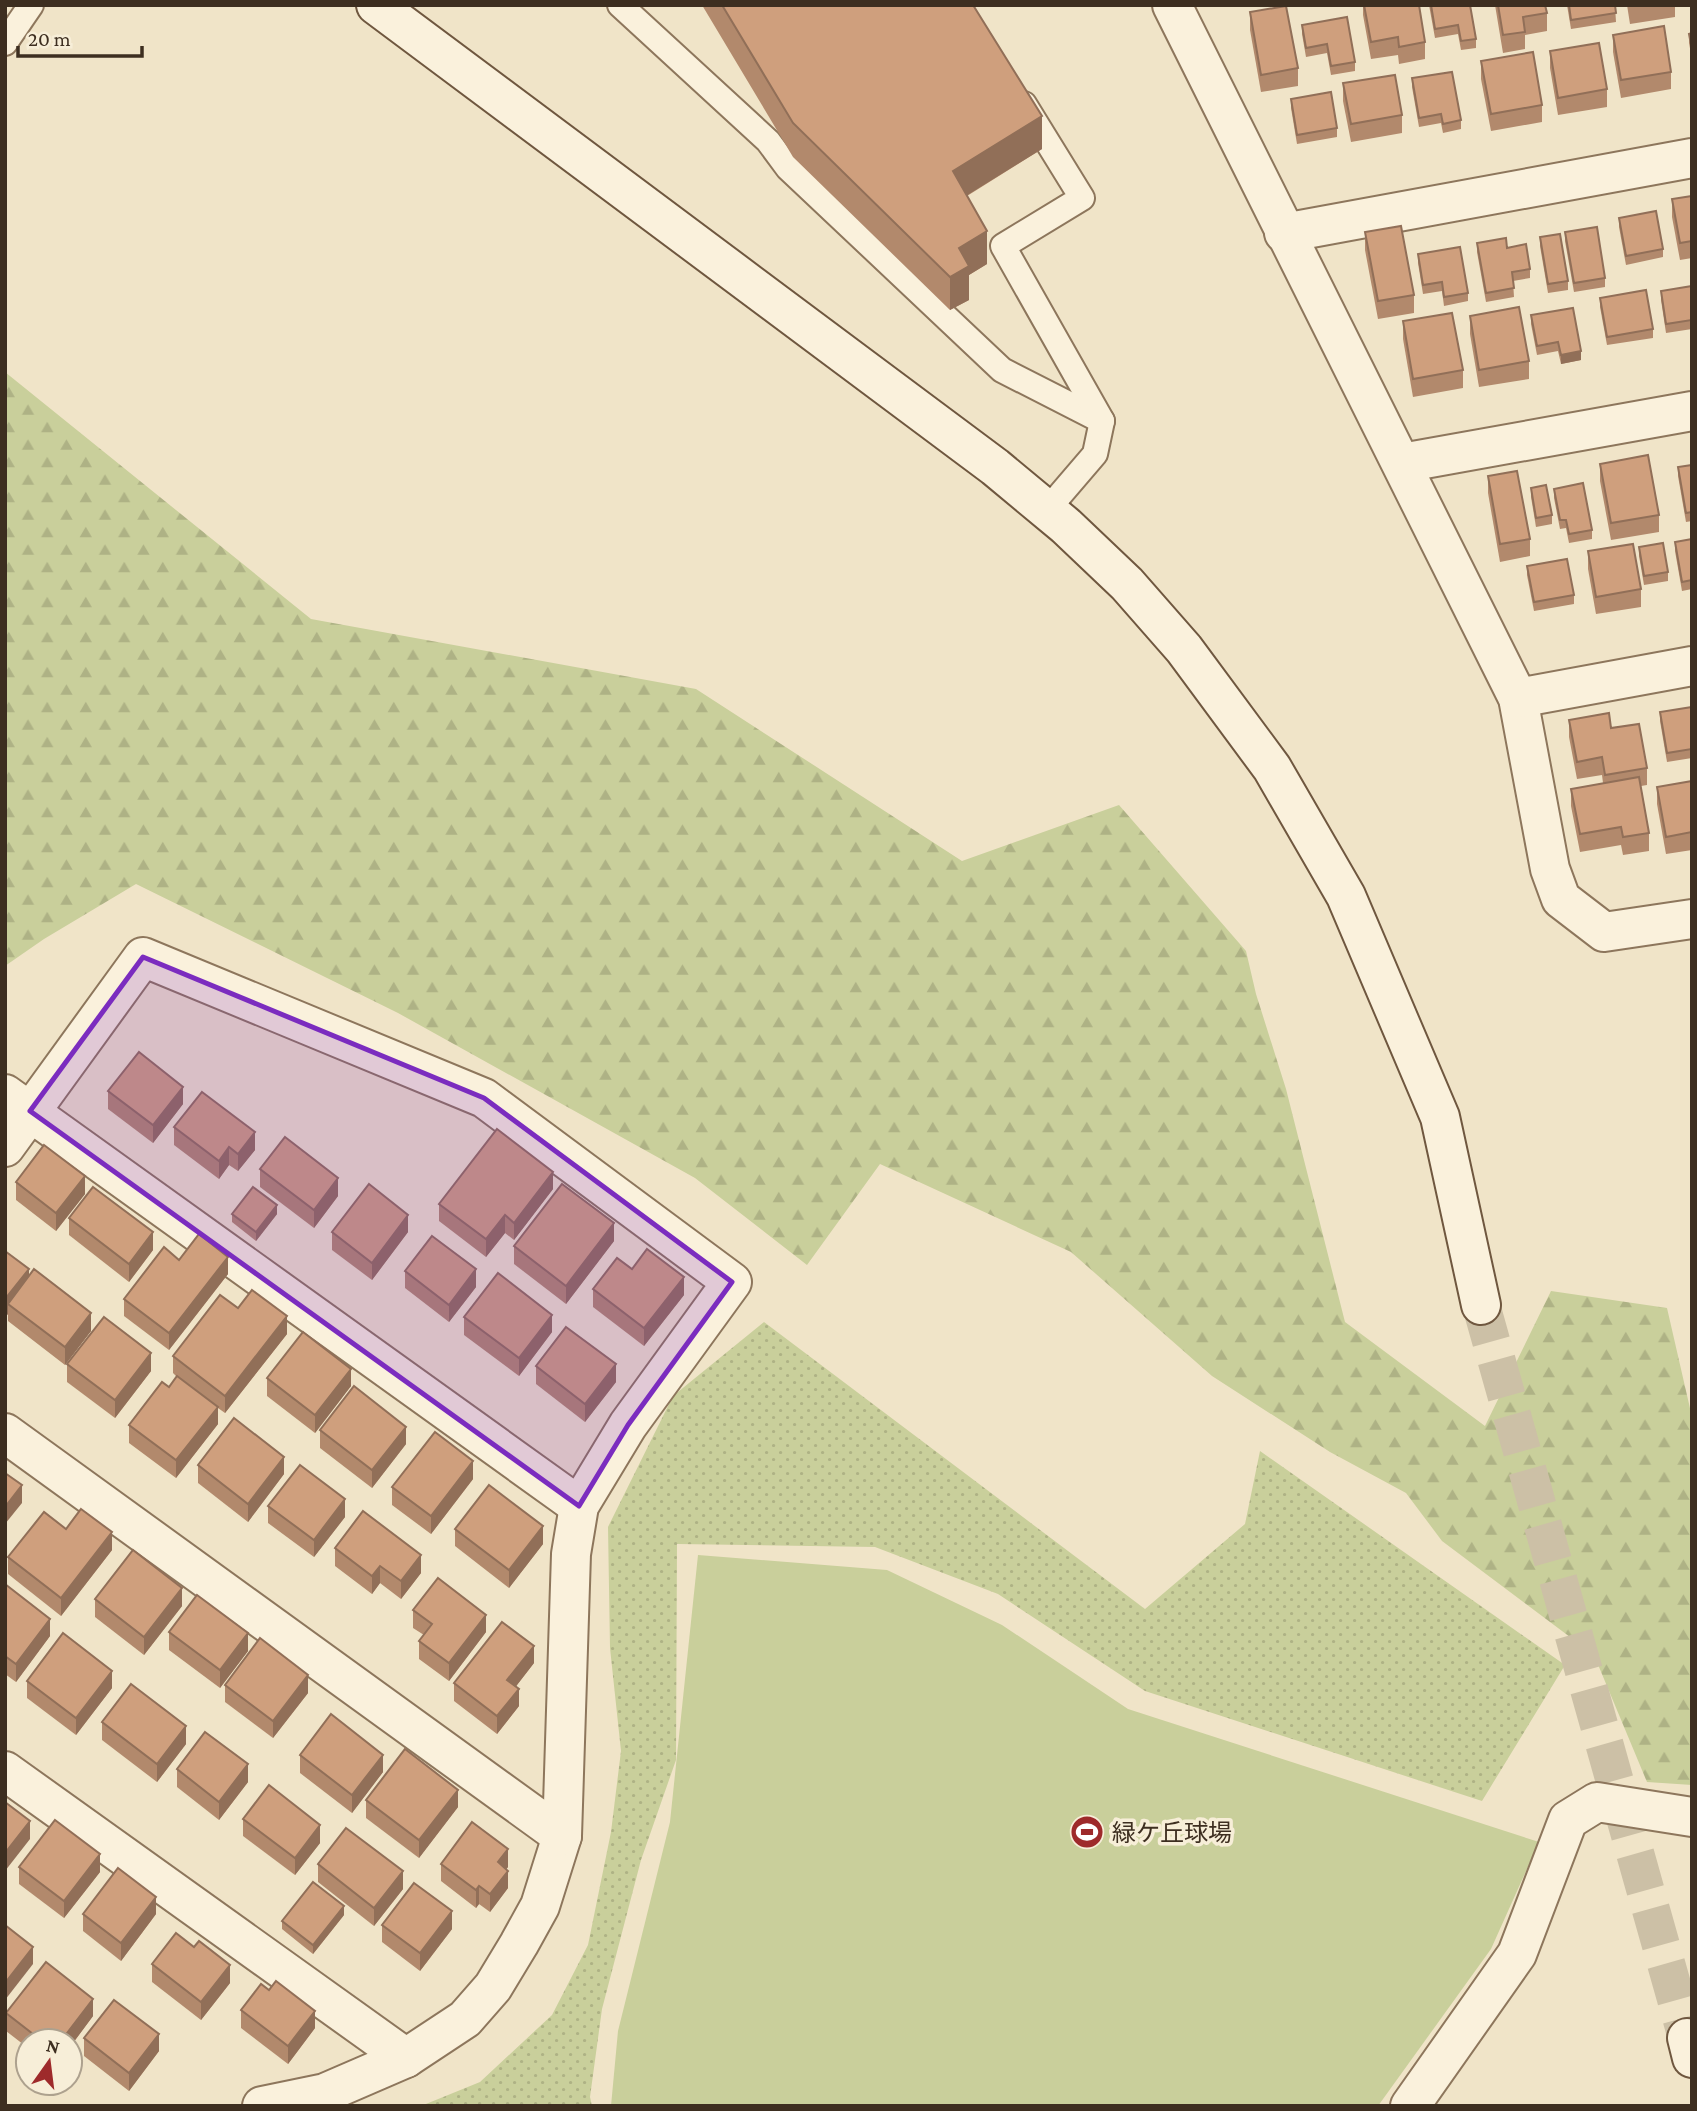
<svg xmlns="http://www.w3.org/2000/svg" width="1697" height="2111" viewBox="0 0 1697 2111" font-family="'Crimson Pro','Noto Sans JP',serif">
<defs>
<pattern id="forest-firs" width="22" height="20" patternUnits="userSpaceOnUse" patternTransform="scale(1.75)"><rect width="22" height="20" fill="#c9cf9b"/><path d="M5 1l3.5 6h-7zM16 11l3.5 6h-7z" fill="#aeb285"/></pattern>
<pattern id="park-dots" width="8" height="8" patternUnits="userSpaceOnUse" patternTransform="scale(1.75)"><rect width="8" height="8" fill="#c9cf9b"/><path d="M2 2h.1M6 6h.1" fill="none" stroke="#aeb285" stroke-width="1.8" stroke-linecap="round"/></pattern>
</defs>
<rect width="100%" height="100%" fill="#f0e4c8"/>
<path fill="#c9cf9b" d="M698,1555L887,1570L1002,1625L1128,1709L1539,1842L1491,1949L1378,2106H611L618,2031L670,1822Z"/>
<path fill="url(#forest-firs)" d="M5,372L311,619L696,689L962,861L1119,805L1246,951L1256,994L1286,1089L1345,1322L1485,1426L1551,1291L1667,1308L1692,1417V1785L1647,1782L1594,1655L1442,1541L1406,1493L1330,1452L1212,1376L1071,1252L880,1164L807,1265L695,1178L398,1013L136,884L44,939L5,966Z"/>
<path fill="url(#park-dots)" d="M764,1322L1145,1609L1245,1524L1260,1451L1565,1665L1482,1801L1145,1691L998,1594L875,1547L677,1544L676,1760L641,1860L602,2009L590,2097L592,2106H421L480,2082L552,2015L588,1945L611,1832L621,1751L610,1648L608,1527L673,1396Z"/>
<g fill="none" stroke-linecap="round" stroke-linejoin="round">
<path stroke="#ccc0a6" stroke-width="38" stroke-dasharray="38 19" stroke-linecap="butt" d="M1481,1305L1687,2038"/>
<defs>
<g id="lane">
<path d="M620,5L768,141L788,168L1002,370L1102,421"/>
<path d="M5,43L31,5"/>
<path d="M1024,104L1082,198L1003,246L1102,421L1095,454L1047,510"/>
</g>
<g id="street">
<path d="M1172,5L1518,698L1550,869L1561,899L1604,932L1692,919"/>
<path d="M1284,233L1692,158"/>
<path d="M1402,463L1692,411"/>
<path d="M1518,698L1692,666"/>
<path d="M5,1094L579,1506"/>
<path d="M5,1147L143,957L484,1098L732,1282L628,1425L579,1506L571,1554L562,1836L540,1906L519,1944L493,1987L465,2019L406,2058L325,2093L262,2106"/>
<path d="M5,1433L562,1836"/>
<path d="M5,1771L406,2058"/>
<path d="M1410,2106L1517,1954L1568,1820L1597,1802L1692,1817"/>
</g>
<g id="secondary">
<path d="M376,5L995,467L1066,526L1127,584L1184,649L1272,768L1346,896L1440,1117L1481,1305"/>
<path d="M1687,2038L1692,2058"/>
</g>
</defs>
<use href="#lane" stroke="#8d765c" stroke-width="28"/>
<use href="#street" stroke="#8d765c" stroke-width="42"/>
<use href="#secondary" stroke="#6f573f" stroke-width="42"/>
<use href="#lane" stroke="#faf1dc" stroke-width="24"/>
<use href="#street" stroke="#faf1dc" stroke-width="38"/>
<use href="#secondary" stroke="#faf1dc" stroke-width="38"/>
</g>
<g fill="#b2896c">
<path d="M702,5H973L1042,149L967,196L987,264L969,275V300L950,310L793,157Z"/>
<path d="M1363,5H1419L1425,42V59L1399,64L1398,55L1371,59L1363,15Z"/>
<path d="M1429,5H1470L1476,39V48L1461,50L1458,34L1435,38Z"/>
<path d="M1495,5H1545L1547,13V31L1525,35V49L1503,53Z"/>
<path d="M1567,5H1615L1616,22L1571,29Z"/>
<path d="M1627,5H1675V17L1630,24Z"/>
<path d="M1250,12L1298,68V86L1261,92L1250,30Z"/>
<path d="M1302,25L1355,62V71L1331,75L1327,53L1306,57L1302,34Z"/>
<path d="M1692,33V59L1689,43V34Z"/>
<path d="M1613,35L1671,72V89L1621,98L1613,52Z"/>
<path d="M1550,51L1607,89V107L1558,115L1550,68Z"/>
<path d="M1481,61L1542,105V122L1491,131L1481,79Z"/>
<path d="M1412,78L1461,120V129L1443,133L1441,123L1419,127L1412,87Z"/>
<path d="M1343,83L1402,115V133L1351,142L1343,101Z"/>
<path d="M1291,99L1337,128V137L1297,144L1291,108Z"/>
<path d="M1692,196V258L1680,260L1672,217V199Z"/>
<path d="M1619,218L1663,249V257L1626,265L1619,227Z"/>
<path d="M1365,232L1414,295V313L1378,319L1365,250Z"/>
<path d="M1565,232L1605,278V287L1574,292L1565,241Z"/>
<path d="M1540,237L1568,281V290L1548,293L1540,246Z"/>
<path d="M1477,243L1507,248L1530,269V278L1513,281L1514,297L1486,302L1477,252Z"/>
<path d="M1418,254L1468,293V301L1444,306L1442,291L1423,294L1418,263Z"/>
<path d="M1692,286V329L1666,333L1661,300V291Z"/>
<path d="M1600,298L1653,329V338L1607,345L1600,307Z"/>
<path d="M1531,315L1581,360L1561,364L1558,351L1537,355L1531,324Z"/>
<path d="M1470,316L1529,361V379L1479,387L1470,334Z"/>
<path d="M1403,321L1463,370V388L1413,397L1403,339Z"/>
<path d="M1600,464L1659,515V532L1611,540L1600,481Z"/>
<path d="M1692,465V521L1686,522L1678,476V467Z"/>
<path d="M1488,476L1530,539V556L1500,562L1488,493Z"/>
<path d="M1531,488L1552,515V524L1536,527L1531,497Z"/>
<path d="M1554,489L1592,530V539L1569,543L1566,528L1560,529L1554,498Z"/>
<path d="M1692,539V589L1682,591L1675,551V542Z"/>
<path d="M1639,547L1668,572V581L1644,585L1639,556Z"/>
<path d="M1588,551L1641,589V607L1596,614L1588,569Z"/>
<path d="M1527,566L1574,595V604L1534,611L1527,575Z"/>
<path d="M1692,707V758L1667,762L1660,721V712Z"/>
<path d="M1569,720L1611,728L1647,768V785L1641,786L1649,833V851L1623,855L1621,845L1580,852L1571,806V789L1603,783L1602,775L1577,779L1569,737Z"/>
<path d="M1692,781V850L1666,854L1657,804V787Z"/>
<path d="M108,1091L183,1104L153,1143L108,1109Z"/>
<path d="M174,1127L255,1150L238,1171L229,1165L219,1179L174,1145Z"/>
<path d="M260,1169L338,1196L314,1228L260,1187Z"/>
<path d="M16,1182L85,1194L56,1231L16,1200Z"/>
<path d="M553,1189L514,1240L505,1233L486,1257L439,1221V1204Z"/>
<path d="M232,1214H277L256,1241L232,1222Z"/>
<path d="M69,1218L153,1250L129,1282L69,1235Z"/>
<path d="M332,1232H408L372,1280L332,1250Z"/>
<path d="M614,1241L566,1304L514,1264V1246Z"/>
<path d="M5,1251L29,1276L91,1331L65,1365L8,1321V1314L5,1317Z"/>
<path d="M179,1260L228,1274L169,1350L124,1316V1299Z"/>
<path d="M632,1269L684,1295L644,1346L593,1307V1289Z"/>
<path d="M405,1271L476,1287L449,1322L405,1288Z"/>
<path d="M238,1308L287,1334L225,1413L218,1408V1424L176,1478L129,1443V1425L169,1387L177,1377L173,1373V1356Z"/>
<path d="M464,1317L552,1332L519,1376L464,1335Z"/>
<path d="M67,1364L151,1371L115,1418L67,1382Z"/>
<path d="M536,1366L616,1382L585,1422L536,1384Z"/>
<path d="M267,1378L351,1386L315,1433L267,1396Z"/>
<path d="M320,1430L406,1444L372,1488L320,1448Z"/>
<path d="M198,1465L284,1474L248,1522L198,1483Z"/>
<path d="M473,1479L431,1534L392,1505V1487Z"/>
<path d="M268,1506L345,1517L314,1557L268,1523Z"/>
<path d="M66,1529L112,1550L61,1616L8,1574V1557Z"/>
<path d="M455,1529L543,1544L509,1588L455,1546Z"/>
<path d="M335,1548L421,1573L401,1599L380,1583L372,1594L335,1566Z"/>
<path d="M5,1584L50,1636L16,1682L5,1674Z"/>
<path d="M95,1599L182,1606L144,1655L95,1617Z"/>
<path d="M413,1610L486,1632L449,1681L419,1659V1641L424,1635L413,1628Z"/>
<path d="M169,1632L248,1651L220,1688L169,1650Z"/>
<path d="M534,1663L516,1686L519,1706L497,1734L454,1701V1683Z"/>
<path d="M27,1681L112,1688L76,1735L27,1698Z"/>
<path d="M225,1685L308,1693L273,1738L225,1702Z"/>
<path d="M102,1722L186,1744L157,1782L102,1740Z"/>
<path d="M300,1755L383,1772L352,1813L300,1773Z"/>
<path d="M177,1769L248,1782L219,1820L177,1787Z"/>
<path d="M366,1800L458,1807L419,1858L366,1818Z"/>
<path d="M243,1819L320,1843L295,1875L243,1836Z"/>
<path d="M318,1864L403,1889L374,1926L318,1882Z"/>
<path d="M441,1864L508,1867L506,1869L508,1888L490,1912L479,1904L476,1908L441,1881Z"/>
<path d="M19,1867L100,1872L64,1918L19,1884Z"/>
<path d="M83,1914H156L121,1961L83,1931Z"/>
<path d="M344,1915L313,1954L282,1929V1921Z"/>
<path d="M382,1925L452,1929L420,1971L382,1942Z"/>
<path d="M152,1964L230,1983L201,2020L152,1982Z"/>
<path d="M241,2010L315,2028L288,2064L241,2028Z"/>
<path d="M6,2013L93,2016L70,2047V2041H28V2048L6,2031Z"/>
<path d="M84,2038L159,2051L129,2091L84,2056Z"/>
</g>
<g fill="#916f58">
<path d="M1042,116V149L953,204V171Z"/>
<path d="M987,231V264L969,275V300L950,310V277L959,248Z"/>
<path d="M1581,351V360L1561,364V355Z"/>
<path d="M183,1087V1104L153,1143V1125Z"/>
<path d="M255,1132V1150L238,1171V1154Z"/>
<path d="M229,1147V1165L219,1179V1161Z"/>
<path d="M553,1172V1189L514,1240V1223Z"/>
<path d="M85,1176V1194L56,1231V1213Z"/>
<path d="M338,1178V1196L314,1228V1210Z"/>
<path d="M277,1205V1214L256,1241V1232Z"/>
<path d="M408,1215V1232L372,1280V1263Z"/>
<path d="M505,1215V1233L486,1257V1239Z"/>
<path d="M614,1223V1241L566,1304V1286Z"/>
<path d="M153,1232V1250L129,1282V1264Z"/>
<path d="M228,1257V1274L169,1350V1333Z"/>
<path d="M29,1269V1287L8,1304V1314L5,1317V1299Z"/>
<path d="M476,1269V1287L449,1322V1305Z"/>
<path d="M684,1277V1295L644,1346V1328Z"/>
<path d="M91,1313V1331L65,1365V1347Z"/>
<path d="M552,1315V1332L519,1376V1358Z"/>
<path d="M287,1316V1334L225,1413V1396Z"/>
<path d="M151,1353V1371L115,1418V1400Z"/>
<path d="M616,1364V1382L585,1422V1404Z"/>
<path d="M351,1369V1386L315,1433V1415Z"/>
<path d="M218,1407V1424L176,1478V1460Z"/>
<path d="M406,1427V1444L372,1488V1470Z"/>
<path d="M284,1457V1474L248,1522V1504Z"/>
<path d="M473,1461V1479L431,1534V1516Z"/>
<path d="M22,1485V1503L5,1524V1507Z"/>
<path d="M345,1499V1517L314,1557V1540Z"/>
<path d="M543,1526V1544L509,1588V1570Z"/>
<path d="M112,1532V1550L61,1616V1598Z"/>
<path d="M421,1555V1573L401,1599V1581Z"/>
<path d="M380,1566V1583L372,1594V1576Z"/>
<path d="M182,1588V1606L144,1655V1637Z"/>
<path d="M486,1615V1632L449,1681V1663Z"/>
<path d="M50,1619V1636L16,1682V1664Z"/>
<path d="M248,1633V1651L220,1688V1670Z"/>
<path d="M534,1646V1663L507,1698V1680Z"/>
<path d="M112,1671V1688L76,1735V1718Z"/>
<path d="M308,1675V1693L273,1738V1721Z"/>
<path d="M519,1689V1706L497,1734V1716Z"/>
<path d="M186,1726V1744L157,1782V1764Z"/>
<path d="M383,1755V1772L352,1813V1795Z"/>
<path d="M248,1764V1782L219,1820V1802Z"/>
<path d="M458,1790V1807L419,1858V1840Z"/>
<path d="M30,1821V1839L5,1871V1853Z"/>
<path d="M320,1825V1843L295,1875V1858Z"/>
<path d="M508,1849V1867L498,1880V1862Z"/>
<path d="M100,1854V1872L64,1918V1901Z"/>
<path d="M403,1871V1889L374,1926V1908Z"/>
<path d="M508,1871V1888L490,1912V1894Z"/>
<path d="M479,1886V1904L476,1908V1890Z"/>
<path d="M156,1897V1914L121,1961V1943Z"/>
<path d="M344,1906V1915L313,1954V1945Z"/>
<path d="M452,1911V1929L420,1971V1953Z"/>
<path d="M33,1947V1964L5,2000V1983Z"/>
<path d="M230,1965V1983L201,2020V2002Z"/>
<path d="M93,1999V2016L70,2047V2041H61Z"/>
<path d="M315,2011V2028L288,2064V2046Z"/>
<path d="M159,2034V2051L129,2091V2073Z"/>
</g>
<g fill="#cf9f7d" stroke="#916f58" stroke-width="2">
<path d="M722,5H973L1042,116L953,171L987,231L959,248L969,266L950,277L793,123Z"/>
<path d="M1364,5H1419L1425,42L1399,47L1398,37L1371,42Z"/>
<path d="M1431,5H1470L1476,39L1461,41L1458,25L1435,29Z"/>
<path d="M1498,5H1545L1547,13L1523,17L1525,32L1503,35Z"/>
<path d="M1569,5H1615L1616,13L1571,20Z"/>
<path d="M1286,6L1298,68L1261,75L1250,12Z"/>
<path d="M1347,17L1355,62L1331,66L1327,44L1306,48L1302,25Z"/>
<path d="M1664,26L1671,72L1621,80L1613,35Z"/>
<path d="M1692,33V50L1689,34Z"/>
<path d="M1599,43L1607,89L1558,98L1550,51Z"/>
<path d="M1533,52L1542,105L1491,114L1481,61Z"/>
<path d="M1452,72L1461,120L1443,124L1441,114L1419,118L1412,78Z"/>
<path d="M1395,75L1402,115L1351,124L1343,83Z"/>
<path d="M1331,92L1337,128L1297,135L1291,99Z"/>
<path d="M1692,196V241L1680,243L1672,199Z"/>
<path d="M1656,211L1663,249L1626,256L1619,218Z"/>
<path d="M1401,226L1414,295L1378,301L1365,232Z"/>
<path d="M1597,227L1605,278L1574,283L1565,232Z"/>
<path d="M1560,234L1568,281L1548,284L1540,237Z"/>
<path d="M1506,238L1507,248L1526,244L1530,269L1512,272L1514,288L1486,293L1477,243Z"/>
<path d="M1460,247L1468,293L1444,297L1442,282L1423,285L1418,254Z"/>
<path d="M1692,286V320L1666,324L1661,291Z"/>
<path d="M1646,290L1653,329L1607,337L1600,298Z"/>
<path d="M1519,307L1529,361L1479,370L1470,316Z"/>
<path d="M1573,308L1581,351L1561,355L1558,342L1537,346L1531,315Z"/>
<path d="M1452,313L1463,370L1413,379L1403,321Z"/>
<path d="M1648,455L1659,515L1611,523L1600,464Z"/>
<path d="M1692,465V512L1686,513L1678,467Z"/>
<path d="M1517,471L1530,539L1500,544L1488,476Z"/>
<path d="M1583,483L1592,530L1569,534L1566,520H1560L1554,489Z"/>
<path d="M1546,485L1552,515L1536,518L1531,488Z"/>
<path d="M1692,539V580L1682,582L1675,542Z"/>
<path d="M1663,543L1668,572L1644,576L1639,547Z"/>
<path d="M1633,544L1641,589L1596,597L1588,551Z"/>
<path d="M1567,559L1574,595L1534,602L1527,566Z"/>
<path d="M1692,707V749L1667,753L1660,712Z"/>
<path d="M1609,713L1611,728L1639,724L1647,768L1605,775L1602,757L1577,762L1569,720Z"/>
<path d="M1639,777L1649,833L1623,837L1621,827L1580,834L1571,789Z"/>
<path d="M1692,781V832L1666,837L1657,787Z"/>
<path d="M139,1052L183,1087L153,1125L108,1091Z"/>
<path d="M202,1092L255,1132L238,1154L229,1147L219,1161L174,1127Z"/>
<path d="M497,1129L553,1172L514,1223L505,1215L486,1239L439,1204Z"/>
<path d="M285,1137L338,1178L314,1210L260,1169Z"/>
<path d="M44,1145L85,1176L56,1213L16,1182Z"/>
<path d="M369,1184L408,1215L372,1263L332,1232Z"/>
<path d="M562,1184L614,1223L566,1286L514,1246Z"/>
<path d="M93,1187L153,1232L129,1264L69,1218Z"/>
<path d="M253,1187L277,1205L256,1232L232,1214Z"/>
<path d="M199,1234L228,1257L169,1333L124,1299L164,1247L179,1260Z"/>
<path d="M432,1236L476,1269L449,1305L405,1271Z"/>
<path d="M647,1249L684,1277L644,1328L593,1289L617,1258L632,1269Z"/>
<path d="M5,1251L29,1269L5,1299Z"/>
<path d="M34,1269L91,1313L65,1347L8,1304Z"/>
<path d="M498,1273L552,1315L519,1358L464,1317Z"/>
<path d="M252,1290L287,1316L225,1396L173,1356L220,1295L238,1308Z"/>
<path d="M104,1317L151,1353L115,1400L67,1364Z"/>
<path d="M566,1327L616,1364L585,1404L536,1366Z"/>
<path d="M303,1332L351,1369L315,1415L267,1378Z"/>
<path d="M177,1376L218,1407L176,1460L129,1425L162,1382L169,1387Z"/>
<path d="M354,1386L406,1427L372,1470L320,1430Z"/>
<path d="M234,1418L284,1457L248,1504L198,1465Z"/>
<path d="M435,1432L473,1461L431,1516L392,1487Z"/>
<path d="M300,1465L345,1499L314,1540L268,1506Z"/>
<path d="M5,1473L22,1485L5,1507Z"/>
<path d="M489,1485L543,1526L509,1570L455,1529Z"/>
<path d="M81,1509L112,1532L61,1598L8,1557L44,1512L66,1529Z"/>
<path d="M363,1511L421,1555L401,1581L380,1566L372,1576L335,1548Z"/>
<path d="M133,1550L182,1588L144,1637L95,1599Z"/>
<path d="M438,1578L486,1615L449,1663L419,1641L432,1624L413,1610Z"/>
<path d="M5,1584L50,1619L16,1664L5,1656Z"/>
<path d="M197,1595L248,1633L220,1670L169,1632Z"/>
<path d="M502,1622L534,1646L507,1680L519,1689L497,1716L454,1683Z"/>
<path d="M63,1633L112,1671L76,1718L27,1681Z"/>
<path d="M260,1638L308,1675L273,1721L225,1685Z"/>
<path d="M131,1684L186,1726L157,1764L102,1722Z"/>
<path d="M331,1714L383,1755L352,1795L300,1755Z"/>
<path d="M205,1732L248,1764L219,1802L177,1769Z"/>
<path d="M405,1749L458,1790L419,1840L366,1800Z"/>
<path d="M269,1785L320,1825L295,1858L243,1819Z"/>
<path d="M5,1802L30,1821L5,1853Z"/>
<path d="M55,1820L100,1854L64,1901L19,1867Z"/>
<path d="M472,1822L508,1849L498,1862L508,1871L490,1894L479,1886L476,1890L441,1864Z"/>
<path d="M346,1828L403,1871L374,1908L318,1864Z"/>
<path d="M118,1868L156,1897L121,1943L83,1914Z"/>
<path d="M313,1882L344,1906L313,1945L282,1921Z"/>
<path d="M414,1883L452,1911L420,1953L382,1925Z"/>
<path d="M5,1925L33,1947L5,1983Z"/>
<path d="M176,1933L194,1947L199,1941L230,1965L201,2002L152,1964Z"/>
<path d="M46,1962L93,1999L61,2041H42L6,2013Z"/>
<path d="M276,1981L315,2011L288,2046L241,2010L261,1984L269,1990Z"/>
<path d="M114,2000L159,2034L129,2073L84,2038Z"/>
</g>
<path fill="#7b2cbf" fill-opacity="0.2" stroke="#7b2cbf" stroke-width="5" stroke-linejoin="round" d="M143,957L484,1098L732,1282L628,1425L579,1506L30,1111Z"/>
<defs>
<symbol id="stadium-disc" viewBox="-11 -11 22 22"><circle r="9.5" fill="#9e2a2b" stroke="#f7eed8"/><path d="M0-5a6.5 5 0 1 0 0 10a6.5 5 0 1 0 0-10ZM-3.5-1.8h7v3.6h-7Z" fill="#fff"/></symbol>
</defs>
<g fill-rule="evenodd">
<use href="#stadium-disc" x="1068" y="1813" width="38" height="38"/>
</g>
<g text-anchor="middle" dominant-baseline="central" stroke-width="7" stroke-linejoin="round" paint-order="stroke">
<g font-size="24" fill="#3d2e20" stroke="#f7eed8" text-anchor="start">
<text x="1112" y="1832">緑ケ丘球場</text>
</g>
</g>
<rect width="1697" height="2111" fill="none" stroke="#3d2e20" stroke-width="14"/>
<g transform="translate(49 2062) rotate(14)"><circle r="33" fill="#f7eed8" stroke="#ada18e" stroke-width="2"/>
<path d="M0-5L12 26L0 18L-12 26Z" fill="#9e2a2b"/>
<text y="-10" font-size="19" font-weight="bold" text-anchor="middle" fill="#3d2e20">N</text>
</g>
<path d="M18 46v10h124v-10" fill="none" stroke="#3d2e20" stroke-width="3.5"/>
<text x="28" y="46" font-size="21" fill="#3d2e20" stroke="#f7eed8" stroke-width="5" paint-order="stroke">20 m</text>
</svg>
